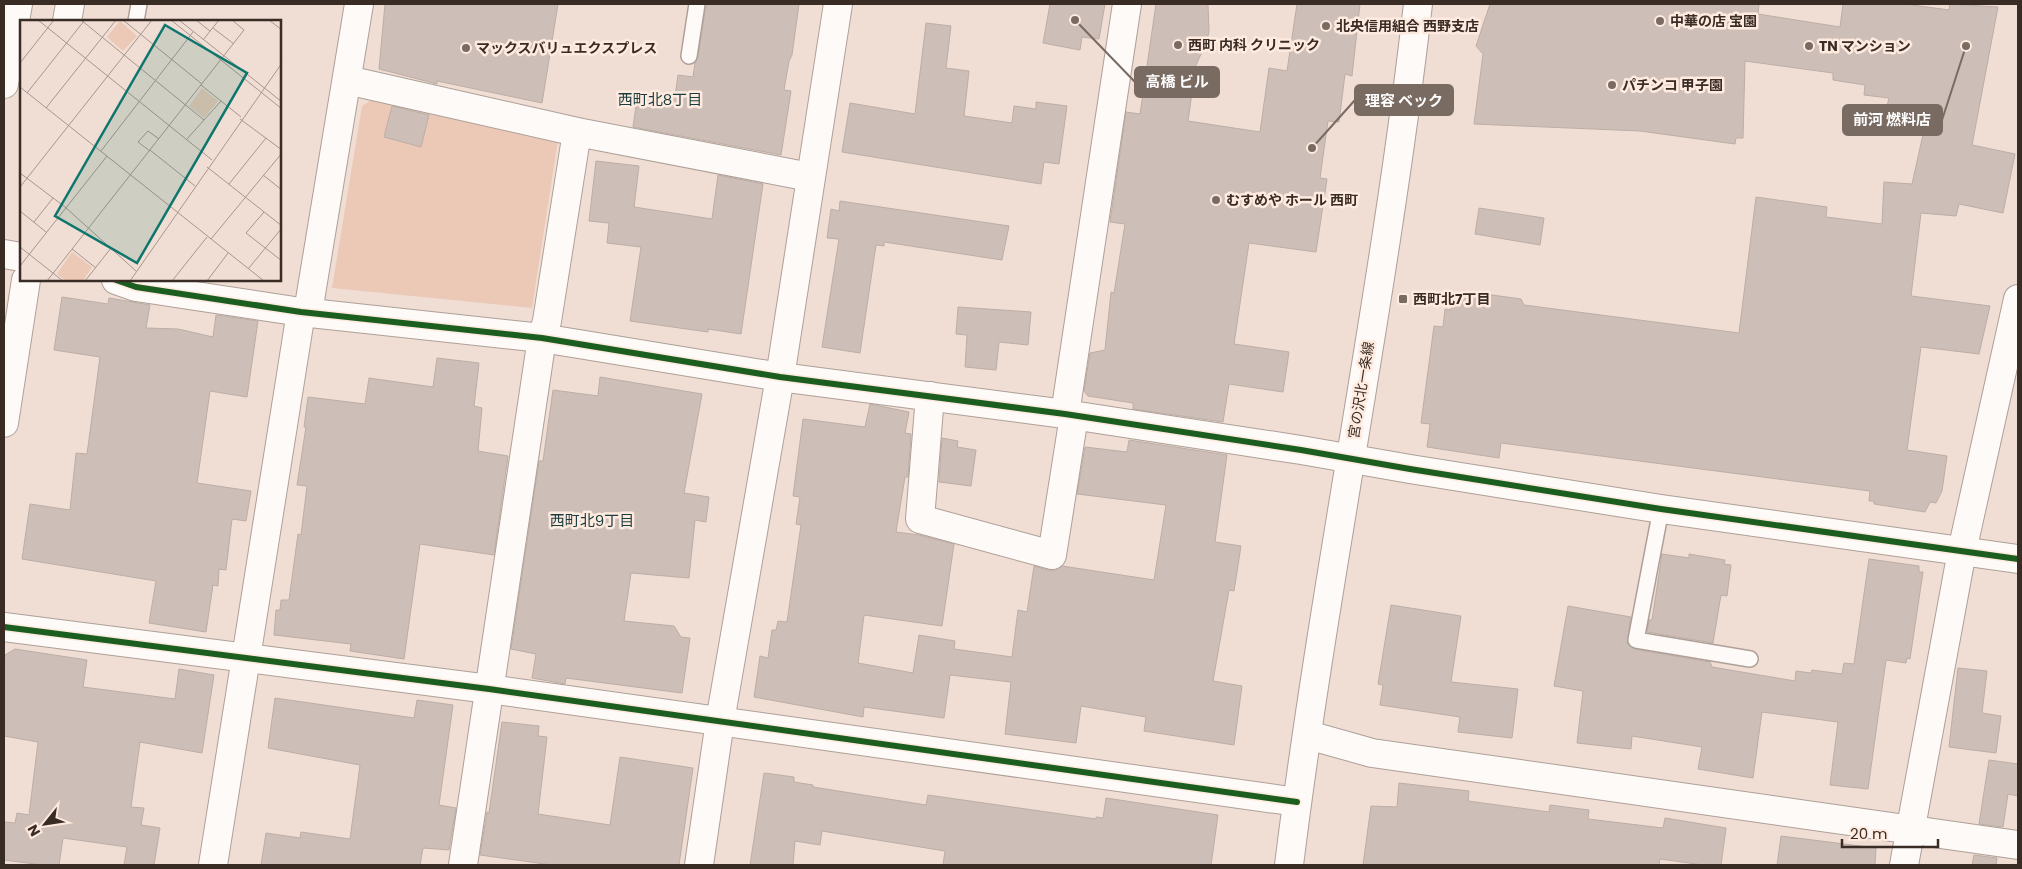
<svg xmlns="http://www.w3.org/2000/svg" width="2022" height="869" viewBox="0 0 2022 869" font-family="Poppins,'Noto Sans JP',sans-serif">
<rect width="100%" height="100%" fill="#f0ddd3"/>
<path fill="#ecc9b6" d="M374,98L559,134L532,308L332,288L362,106Z"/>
<g fill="#cdbfb7" stroke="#bcaea6">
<path d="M385,4H558L542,103L437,81V84L379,69Z"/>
<path d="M706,4H799L792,55L789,61L784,90L791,91L781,155L633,127L638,93L665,97L666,95L675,96L678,75L693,77L695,63L698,57Z"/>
<path d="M1050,4H1105L1099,39L1082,37L1080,50L1043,43Z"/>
<path d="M1156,4H1208L1209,31L1207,41L1196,65L1188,121L1260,132L1269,68L1287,71L1297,4H1360L1352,76L1345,74L1339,122L1328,121L1320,178L1327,179L1316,252L1249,243L1234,344L1289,352L1283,392L1229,384L1223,422L1133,409V403L1088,396L1084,391L1090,353L1105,350L1111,292L1114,293L1125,224L1110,222L1126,112L1140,114Z"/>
<path d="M1490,4H1759L1758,14L1840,27L1843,4H1905L1949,10L1950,4L1998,7L1972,145L2015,154L2003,213L1959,204L1956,216L1921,213L1911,296L1990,306L1979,354L1921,347L1907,450L1947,456L1942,491L1936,503L1930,502L1925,512L1874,504V501H1869L1870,491L1501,443L1499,458L1427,447L1430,424L1421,423L1434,326L1443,327L1445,309L1451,310L1452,303L1462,304L1463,291L1521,299L1524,305L1739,333L1756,197L1827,207L1826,217L1882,224L1884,182L1912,184L1928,112L1887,106L1889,98L1864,95L1865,85L1833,80V73L1745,61L1743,138H1736L1735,144L1640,131L1474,124L1483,54L1476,46Z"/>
<path d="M926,23L951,26L946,68L969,71L964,116L1012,123L1014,106L1036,109V102L1067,106L1059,164L1044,162L1041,184L842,152L850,103L915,114Z"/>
<path d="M392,106L429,115L421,147L384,137Z"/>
<path d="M596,161L639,166L634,207L712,219L718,175L763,184L741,334L708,329V332L630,321L641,247L607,243L609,223L589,221Z"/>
<path d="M840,201L1009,226L1002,260L884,242V246L876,245L860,353L822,347L839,239L827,238L831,209L839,211Z"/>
<path d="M1479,208L1544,218L1540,245L1475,234Z"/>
<path d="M62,297L108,304L109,298L150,305L146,328L178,329L213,337L216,315L258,321L247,397L210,391L197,483L251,491L246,521L232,519L226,570L219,569L218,586L213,585L206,632L149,623L156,581L22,559L30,504L70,510L76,453L87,454L100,357L54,350Z"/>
<path d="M958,307L1031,312L1028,345L999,342L996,370L965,367L967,335L956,334Z"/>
<path d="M437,358L479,363L474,406L482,408L478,451L508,456L494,555L420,544L404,659L350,651L351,644L274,635L276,610H280L281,600H289L298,534L301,535L307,486L297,485L306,427H304L308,397L365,404L369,378L433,387Z"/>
<path d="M600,377L702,394L684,493L709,497L706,522L695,520L689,578L631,573L624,621L674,626L681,637L690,638L682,693L566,678L565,684L532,678L536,654L511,649L539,461H543L553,390L598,396Z"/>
<path d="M870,404L909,412L905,433L911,434L908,477H905L896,532L919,535L954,544L942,626L864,615L858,663L913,673L919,635L955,641L954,649L1012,657L1018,610L1027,612L1034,566L1048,570H1056L1062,566L1154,580L1166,505L1077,494L1085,447L1127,452L1129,440L1227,455L1215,542L1241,546L1234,591L1229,590L1213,681L1242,686L1234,745L1144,731L1146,717L1081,706L1076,743L1005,734L1011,682L950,675L944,718L864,707L863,717L754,697L760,656L768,658L772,630H776L778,621L787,622L801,525L796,524L800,497L793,496L803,419L865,427Z"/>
<path d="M942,438L958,441L957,447L976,450L971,486L939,482Z"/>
<path d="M1662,554L1689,558V554L1725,560L1724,564L1731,565L1727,596L1721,595L1713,643L1647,632L1649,620H1652Z"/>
<path d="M1869,559L1919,566V572H1923L1910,659L1907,658L1906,663L1886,660L1868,789L1830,785L1838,722L1762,712L1753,778L1698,769L1702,747L1632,736L1631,749L1577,743L1583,691L1554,686L1568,606L1631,617L1627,643L1634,649L1710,662L1712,667L1795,681L1796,671L1811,673L1812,670L1842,674L1844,663L1854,664Z"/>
<path d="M1391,605L1461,616L1451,682L1518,689L1512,738L1458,732L1460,717L1380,705L1383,685L1378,684Z"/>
<path d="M15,649L87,660L83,687L175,699L179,669L214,675L202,753L140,742L131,807L144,808L141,825L160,828L154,865H124L127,847L63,838L59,865H43L4,860V822L15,823L17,813L29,815L38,742L4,736V665L5,655Z"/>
<path d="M1958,668L1987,671L1982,713L2001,716L1996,753L1949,747Z"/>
<path d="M275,698L414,718L417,700L453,705L439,805L456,808L449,850L423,848L420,865H261L266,833L300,838L301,832L350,839L360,765L268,748Z"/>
<path d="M502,722L539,726L538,736L547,737L538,814L610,825L620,757L693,768L679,865H552L480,855L487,812L489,813Z"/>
<path d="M1989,760L2018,764V796L2008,794L2003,827L1979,824Z"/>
<path d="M764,773L794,777V782L813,785V787L926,805L928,795L1096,819V817L1103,818L1106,798L1218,815L1211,865H943L945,851L822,831L820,845L795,841L793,865H750Z"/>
<path d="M1399,783L1469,791L1468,801L1549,812L1550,805L1589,810L1588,819L1663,828L1665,818L1726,828L1721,865H1703L1660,859L1659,865H1363L1371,806L1397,807Z"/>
<path d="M1781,836L1876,848L1875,865H1777Z"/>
<path d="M1974,855L1997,858L1996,865H1972Z"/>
</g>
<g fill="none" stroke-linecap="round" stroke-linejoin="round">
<defs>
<g id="lane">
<path d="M136,21L139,4"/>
<path d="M689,56L697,4"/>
<path d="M1661,509L1636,640L1750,659"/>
</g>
<g id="street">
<path d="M347,80L577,132L810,177"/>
<path d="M4,254L21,257"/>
<path d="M116,280L136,287L301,312L542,338L780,377L1065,414L1301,450L1410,469L1661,509L2018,559"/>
<path d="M308,312L359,4"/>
<path d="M930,396L920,519L1052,555L1074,416"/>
<path d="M1065,414L1127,4"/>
<path d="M4,627L489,689L1297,802"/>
<path d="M1308,735L1372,753L2018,845"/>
<path d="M213,865L301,312"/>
<path d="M463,865L542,338L547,321L577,132"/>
<path d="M699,865L720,721L780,377L838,4"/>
<path d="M1904,865L1962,551L2018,299"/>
</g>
<g id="secondary">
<path d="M67,21L70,4"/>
<path d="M4,84L18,4"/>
<path d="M4,423L26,280"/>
</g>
<path id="primary" d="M1289,865C1325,577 1385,292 1418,4"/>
</defs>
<use href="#lane" stroke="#aea098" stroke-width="18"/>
<use href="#street" stroke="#aea098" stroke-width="30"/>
<use href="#secondary" stroke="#aea098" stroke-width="30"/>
<use href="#primary" stroke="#aea098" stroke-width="30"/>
<use href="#lane" stroke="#fdfaf8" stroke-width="15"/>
<use href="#street" stroke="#fdfaf8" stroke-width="28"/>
<use href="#secondary" stroke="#fdfaf8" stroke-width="28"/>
<use href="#primary" stroke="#fdfaf8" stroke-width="28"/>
<defs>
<g id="cycleway">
<path d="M116,280L136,287L301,312L542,338L780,377L1065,414L1301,450L1410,469L1661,509L2018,559"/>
<path d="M4,627L489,689L1297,802"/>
</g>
</defs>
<use href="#cycleway" stroke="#ffeadf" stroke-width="9"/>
<use href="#cycleway" stroke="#1b5e20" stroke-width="6"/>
</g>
<g fill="#796a62" stroke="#ffeadf" stroke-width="2">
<circle cx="1660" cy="21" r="5"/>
<circle cx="1326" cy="26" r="5"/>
<circle cx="1178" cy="45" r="5"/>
<circle cx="1809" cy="46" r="5"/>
<circle cx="466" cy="48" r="5"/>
<circle cx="1612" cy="85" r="5"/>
<circle cx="1216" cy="200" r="5"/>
<rect x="1398" y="294" width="10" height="10" rx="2.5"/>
</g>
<g text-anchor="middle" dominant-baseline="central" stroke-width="5" stroke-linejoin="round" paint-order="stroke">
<g font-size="14" font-weight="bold" fill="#392c25" stroke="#ffeadf" text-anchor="start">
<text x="1670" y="21">中華の店 宝園</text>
<text x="1336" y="26">北央信用組合 西野支店</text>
<text x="1188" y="45">西町 内科 クリニック</text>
<text x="1819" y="46">TN マンション</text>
<text x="476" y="48">マックスバリュエクスプレス</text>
<text x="1622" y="85">パチンコ 甲子園</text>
<text x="1226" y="200">むすめや ホール 西町</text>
<text x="1413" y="299">西町北7丁目</text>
</g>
<g font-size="14" fill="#392c25" stroke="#ffeadf">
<text transform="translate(1361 390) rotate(-81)">宮の沢北一条線</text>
</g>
<g font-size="15" fill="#1a3c3e" stroke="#ffeadf">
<text x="660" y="99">西町北8丁目</text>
<text x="592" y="520">西町北9丁目</text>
</g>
</g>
<g transform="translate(20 20)">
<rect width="261" height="261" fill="#f0ddd3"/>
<path d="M100,1L117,16L103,31L87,17ZM182,68L198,81L184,98L169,86ZM52,232L72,247L63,261H46L37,254Z" fill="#ecc9b6"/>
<path fill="none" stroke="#a7968d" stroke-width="1" d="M18,0L192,140M61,0L184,100M103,0L182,64M151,0L262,89M159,0L262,82M176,0L190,11M249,0L262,10M193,8L214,24M183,20L199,0M0,43L34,0M181,65L221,97M0,67L244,261M7,73L64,1M26,88L96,0M220,99L262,130M167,119L201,81M130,130L175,166M81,131L173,12M130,131L118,122L128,111L139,119M187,147L262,206M0,153L45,187L116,251M243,155L262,170M209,164L246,118M0,167L132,0M0,191L26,212M244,192L226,213L262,241M14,202L33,178M191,219L262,133M0,227L43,261M52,229L76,248M0,246L87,136M228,249L262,208M27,261L224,10L212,0M65,261L91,228M110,261L262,43M152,261L187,217M187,261L208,233"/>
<path fill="#0f766e" fill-opacity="0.15" stroke="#0f766e" stroke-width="2.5" d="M145,5L227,53L117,243L35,196Z"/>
<rect width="261" height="261" fill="none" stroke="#392c25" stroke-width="2.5"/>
</g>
<path fill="none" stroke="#796a62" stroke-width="2" d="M1075 20L1135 82M1312 148L1355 100M1966 46L1942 120"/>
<g fill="#796a62" stroke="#ffeadf" stroke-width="2">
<circle cx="1075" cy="20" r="5"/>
<circle cx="1312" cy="148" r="5"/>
<circle cx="1966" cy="46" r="5"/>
</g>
<g fill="#796a62" stroke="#796a62" stroke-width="2">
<rect x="1135" y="67" width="84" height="30" rx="5"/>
<rect x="1355" y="85" width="98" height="30" rx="5"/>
<rect x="1843" y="105" width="99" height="30" rx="5"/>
</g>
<g font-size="15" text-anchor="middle" font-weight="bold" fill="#fff">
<text x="1177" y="87">高橋 ビル</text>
<text x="1404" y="106">理容 ベック</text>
<text x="1892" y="125">前河 燃料店</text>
</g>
<rect width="2022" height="869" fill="none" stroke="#392c25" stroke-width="10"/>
<g transform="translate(45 824) rotate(240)" stroke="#ffeadf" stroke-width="4" paint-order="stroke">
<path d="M0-4L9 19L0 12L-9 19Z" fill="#392c25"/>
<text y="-8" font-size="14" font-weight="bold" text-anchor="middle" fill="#392c25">N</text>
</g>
<path d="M1842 839v8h96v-8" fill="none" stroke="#392c25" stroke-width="2.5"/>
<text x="1850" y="839" font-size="15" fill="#392c25" stroke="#ffeadf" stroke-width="4" paint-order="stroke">20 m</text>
</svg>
